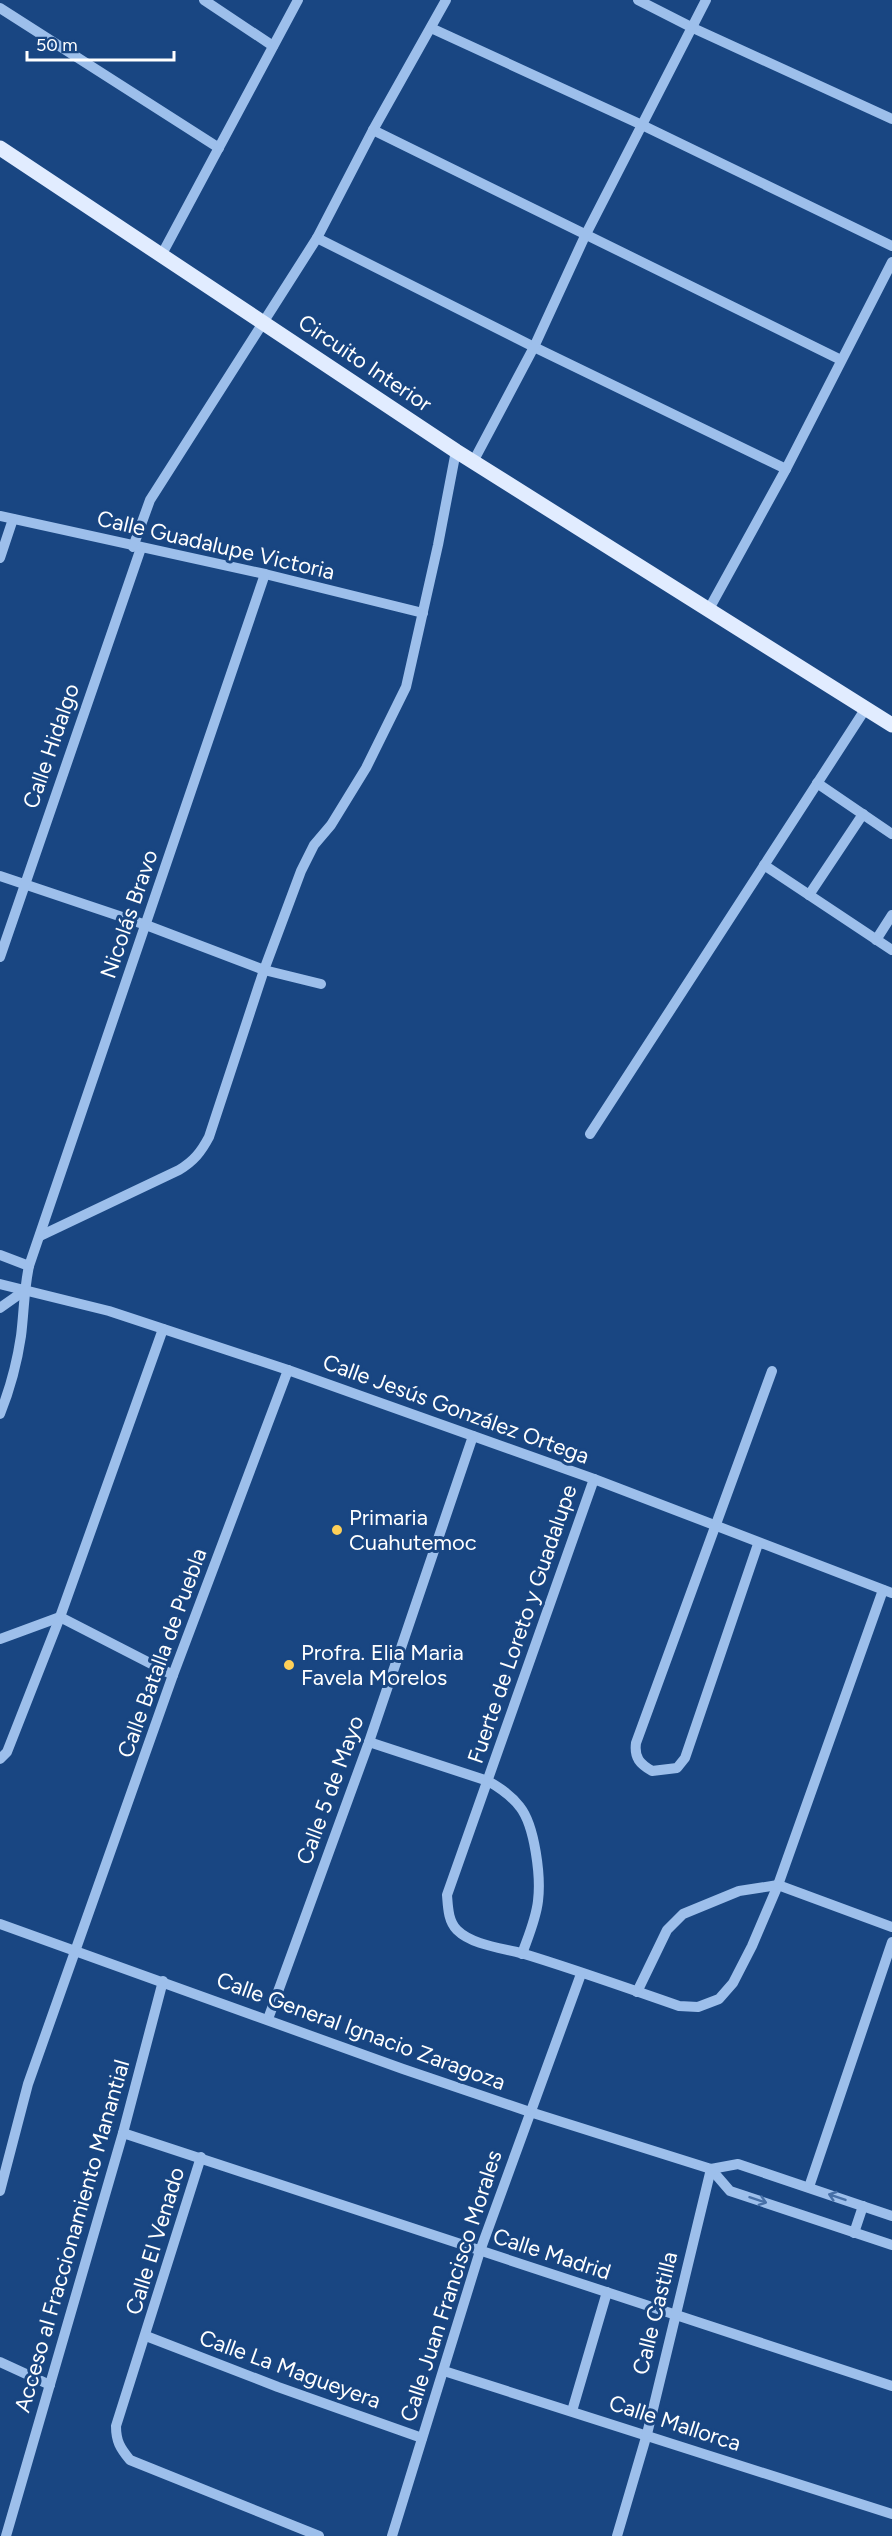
<svg xmlns="http://www.w3.org/2000/svg" width="892" height="2536" viewBox="0 0 892 2536" font-family="Figtree,sans-serif">
<rect width="100%" height="100%" fill="#194682"/>
<g fill="none" stroke-linecap="round" stroke-linejoin="round">
<g stroke="#9dbfeb" stroke-width="10">
<path d="M204,0L273,46"/>
<path d="M638,0L693,28L892,119"/>
<path d="M0,8L219,148"/>
<path d="M431,28L642,125L892,246"/>
<path d="M373,130L841,360"/>
<path d="M317,238L534,347L786,469"/>
<path d="M162,254L298,0"/>
<path d="M473,462L534,347L585,236L706,0"/>
<path d="M0,516L265,574L423,613"/>
<path d="M133,547L150,500L317,238L373,130L446,0"/>
<path d="M0,558L13,519"/>
<path d="M709,609L786,469L892,262"/>
<path d="M817,783L892,834"/>
<path d="M764,865L892,950"/>
<path d="M0,876L146,925L264,970L321,984"/>
<path d="M809,895L863,814"/>
<path d="M876,940L892,915"/>
<path d="M0,957L141,548"/>
<path d="M590,1134L866,708"/>
<path d="M40,1236L179,1170C194,1161 201,1152 209,1137L264,970L301,871L314,845L331,825L366,768L406,687L438,545L456,451"/>
<path d="M0,1255L29,1266"/>
<path d="M0,1284L109,1311L288,1370L594,1479L892,1593"/>
<path d="M0,1308L24,1291"/>
<path d="M0,1414C10,1389 17,1363 21,1336C24,1312 24,1289 29,1266L265,574"/>
<path d="M594,1479L447,1895C448,1907 448,1921 457,1930C472,1945 502,1948 521,1953C574,1969 627,1988 679,2006L698,2007L719,1999L733,1983L752,1946L778,1885L883,1590"/>
<path d="M758,1544L685,1758L677,1768L652,1771C640,1764 634,1758 636,1743L772,1371"/>
<path d="M0,1639L60,1617L173,1675"/>
<path d="M369,1742L488,1781C500,1788 511,1795 520,1807C535,1826 541,1877 538,1901C536,1919 528,1937 522,1954"/>
<path d="M0,1759L7,1752L60,1617L163,1329"/>
<path d="M0,1924L403,2069L530,2112L711,2169L738,2164L892,2216"/>
<path d="M637,1992L667,1930L683,1914L739,1891L778,1885L892,1927"/>
<path d="M268,2019L369,1742L473,1436"/>
<path d="M123,2133L892,2386"/>
<path d="M201,2157L116,2426C116,2441 120,2448 130,2460L319,2536"/>
<path d="M711,2169L730,2191L892,2245"/>
<path d="M809,2187L892,1942"/>
<path d="M0,2191L28,2084L173,1675L288,1370"/>
<path d="M854,2233L863,2206"/>
<path d="M146,2336L278,2387L422,2438"/>
<path d="M0,2362L50,2385"/>
<path d="M444,2371L892,2514"/>
<path d="M572,2411L607,2292"/>
<path d="M6,2536L123,2133L163,1981"/>
<path d="M392,2536L480,2251L581,1974"/>
<path d="M617,2536L647,2434L711,2169"/>
</g>
<path stroke="#e1ecff" stroke-width="15" d="M0,148L456,451L892,725"/>
</g>
<defs><path id="oneway-shaft" d="M-6 0H5M1.5-3L5.5 0L1.5 3" fill="none" stroke-width="1.6" stroke-linecap="round" stroke-linejoin="round" transform="scale(1.5)"/></defs>
<g stroke="#4770a7">
<use href="#oneway-shaft" transform="translate(837 2197) rotate(-161)"/>
<use href="#oneway-shaft" transform="translate(758 2200) rotate(18)"/>
</g>
<g fill="#fed058" stroke="#194682" stroke-width="2">
<circle cx="337" cy="1530" r="6"/>
<circle cx="289" cy="1665" r="6"/>
</g>
<g text-anchor="middle" dominant-baseline="central" stroke-width="6" stroke-linejoin="round" paint-order="stroke">
<g font-size="22" fill="#fff" stroke="#194682">
<text transform="translate(365 363) rotate(34)">Circuito Interior</text>
<text transform="translate(216 545) rotate(13)">Calle Guadalupe Victoria</text>
<text transform="translate(51 746) rotate(-71)">Calle Hidalgo</text>
<text transform="translate(129 914) rotate(-71)">Nicolás Bravo</text>
<text transform="translate(456 1409) rotate(20)">Calle Jesús González Ortega</text>
<text transform="translate(522 1624) rotate(-71)">Fuerte de Loreto y Guadalupe</text>
<text transform="translate(162 1653) rotate(-70)">Calle Batalla de Puebla</text>
<text transform="translate(330 1790) rotate(-70)">Calle 5 de Mayo</text>
<text transform="translate(361 2031) rotate(20)">Calle General Ignacio Zaragoza</text>
<text transform="translate(72 2236) rotate(-74)">Acceso al Fraccionamiento Manantial</text>
<text transform="translate(155 2241) rotate(-73)">Calle El Venado</text>
<text transform="translate(552 2254) rotate(18)">Calle Madrid</text>
<text transform="translate(451 2286) rotate(-72)">Calle Juan Francisco Morales</text>
<text transform="translate(655 2313) rotate(-76)">Calle Castilla</text>
<text transform="translate(290 2369) rotate(20)">Calle La Magueyera</text>
<text transform="translate(675 2423) rotate(18)">Calle Mallorca</text>
</g>
<g font-size="22" fill="#fff" stroke="#194682" text-anchor="start">
<text x="349" y="1517">Primaria<tspan x="349" dy="25">Cuahutemoc</tspan></text>
<text x="301" y="1652">Profra. Elia Maria<tspan x="301" dy="25">Favela Morelos</tspan></text>
</g>
</g>
<path d="M27 51v9h147v-9" fill="none" stroke="#ffffff" stroke-width="3"/>
<text x="36" y="51" font-size="18" fill="#ffffff" stroke="#194682" stroke-width="4.5" paint-order="stroke">50 m</text>
</svg>
